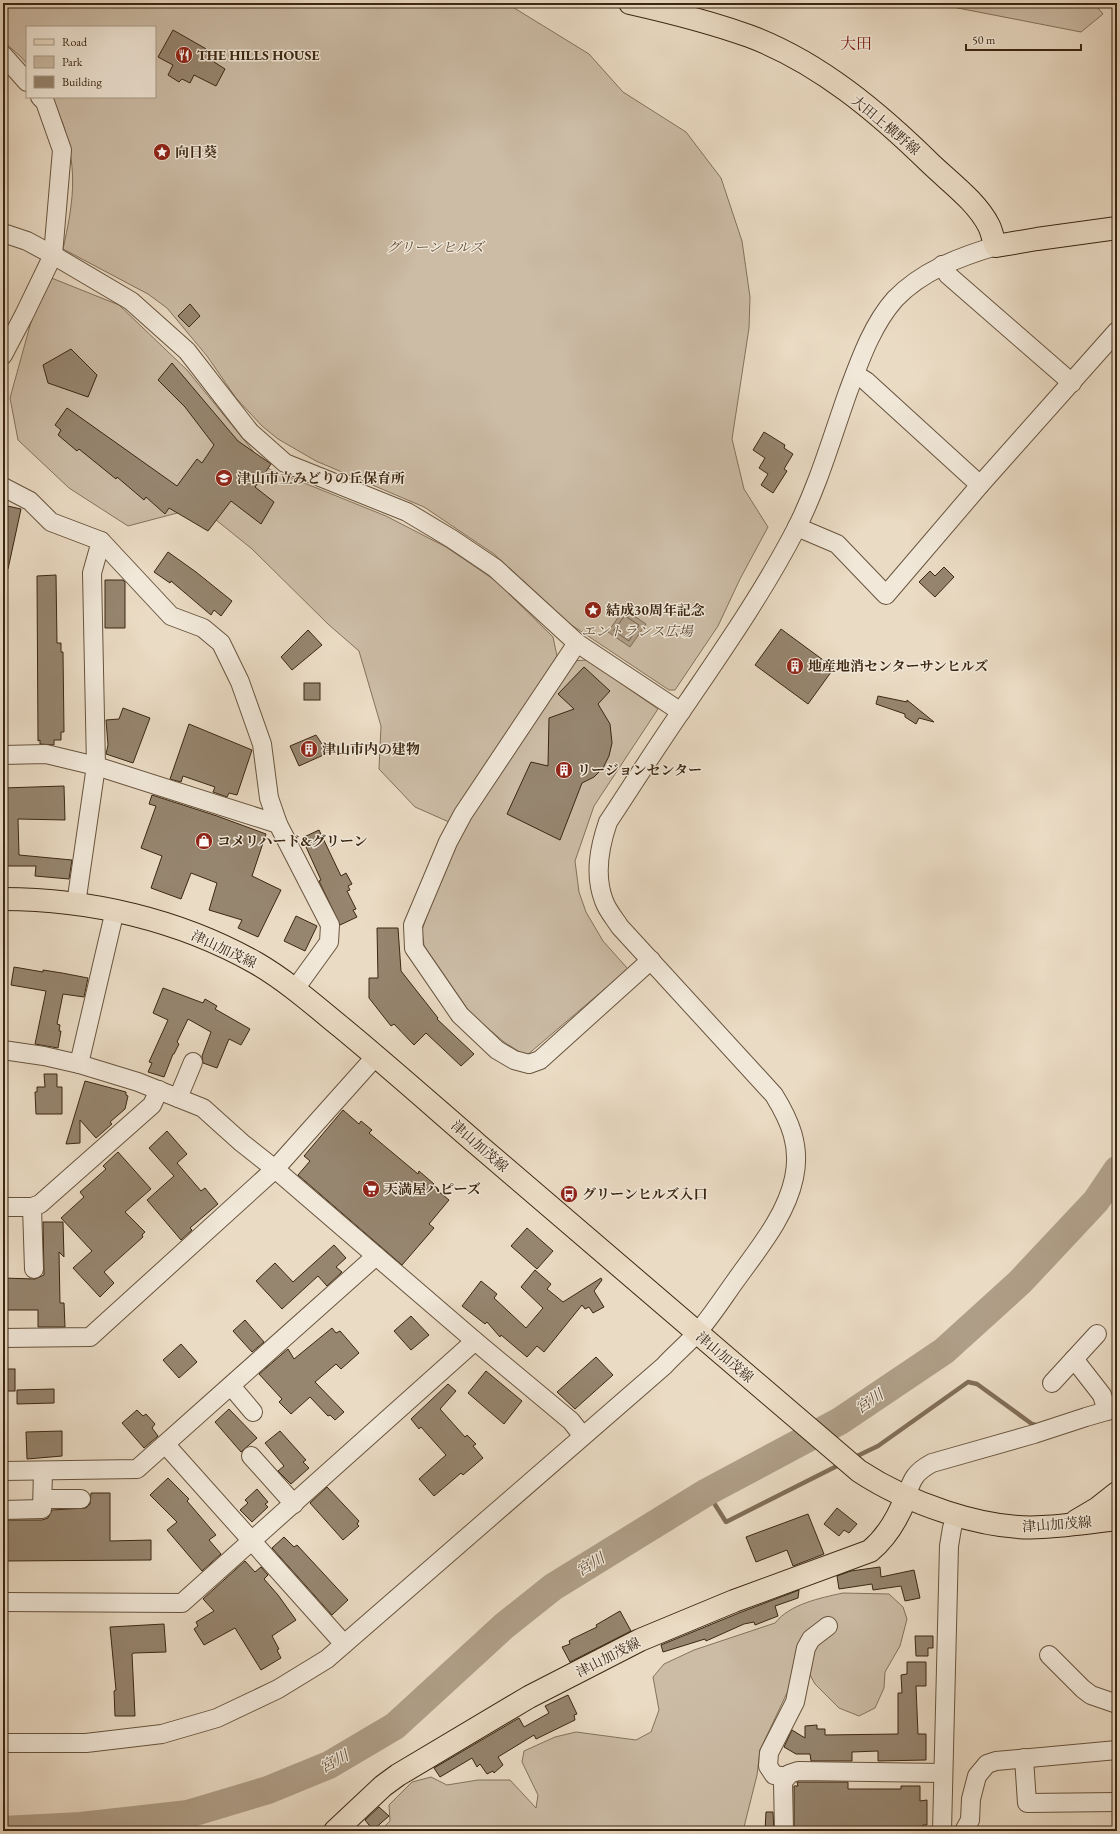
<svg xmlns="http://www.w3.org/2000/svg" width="1120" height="1834" viewBox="0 0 1120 1834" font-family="'EB Garamond','Noto Serif JP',serif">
<rect width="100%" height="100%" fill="#eadbc4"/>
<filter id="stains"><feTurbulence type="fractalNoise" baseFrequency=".005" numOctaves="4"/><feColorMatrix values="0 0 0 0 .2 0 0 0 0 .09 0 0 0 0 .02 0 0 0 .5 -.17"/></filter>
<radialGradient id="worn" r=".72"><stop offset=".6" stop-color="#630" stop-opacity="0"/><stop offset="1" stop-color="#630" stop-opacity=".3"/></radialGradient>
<g fill="#ccbca6" stroke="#84725c">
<path d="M3,3H493L511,6L589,54L623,92L686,132L721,178L742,241L750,297L749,328L732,439L744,489L768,527L740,579L718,626L675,690H669L570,624L494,554L424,507L316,461L278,439L262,426L236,398L207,356L167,308L148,294L63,249C73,204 78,173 64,127C61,117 54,107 49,97H155V27H27V64L21,57L3,41Z"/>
<path d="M932,3H1094L1103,14L1081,32Z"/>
<path d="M44,275L119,305L187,370L267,468L386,516L446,547L496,581L553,637L557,656L449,822L415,807L379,769L381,726L359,651L329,625L252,549L200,507L128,526L69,488L18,440L10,398Z"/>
<path d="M587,660L658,709L594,806L575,861L579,892L586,912L603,941L628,969L526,1056L504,1042L470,1013L424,946L422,930L453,840L571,661Z"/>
<path d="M843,1593L889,1594L903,1607L907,1619L900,1646L885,1672L884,1688L875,1708L859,1716L839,1708L815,1684L809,1673L795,1676L760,1750L757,1775L743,1831H380L390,1821L389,1805L412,1782L431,1777L447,1785L478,1780H510L536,1808L538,1795L522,1762L524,1751L555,1737L576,1732L636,1740L651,1732L659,1710L653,1677L664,1664L694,1650L775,1623C790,1604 820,1598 843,1593Z"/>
</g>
<path fill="#af9e87" stroke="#816e58" d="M624,609L646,624L630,647L608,632Z"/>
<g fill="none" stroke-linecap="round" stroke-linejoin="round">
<path stroke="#76624c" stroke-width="1" d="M625,616L639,625L629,641L614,631Z"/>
<g stroke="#816e58" stroke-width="4.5">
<path d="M853,1458L878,1446L968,1382L977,1384L1032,1424L1039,1426"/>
<path d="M707,1492L726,1522L841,1464"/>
</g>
<path stroke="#af9e87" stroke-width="28" d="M3,1830L81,1826L188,1814L268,1790L329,1765L395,1726L504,1626L553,1587L707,1492L840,1421L944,1351L1020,1282L1096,1201L1117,1170"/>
</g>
<g fill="#96856f" stroke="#3c2712">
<path d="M173,30L208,50L206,54L215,59L214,62L225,69L216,86L194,75L190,83L182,79L179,82L168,75L173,65L158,57Z"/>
<path d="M190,304L200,316L189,327L178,316Z"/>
<path d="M71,349L97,375L88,397L48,383L43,365Z"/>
<path d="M172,363L238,441L271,464L255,487L274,502L261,524L231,501L208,531L169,508L165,514L146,497L144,500L117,477L116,479L79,449L77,451L58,435L61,430L55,425L67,408L177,486L197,459L202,463L214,445L185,407L158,380Z"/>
<path d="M764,432L785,445L784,448L793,454L784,469L787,471L773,493L761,485L768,474L759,468L765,458L753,450Z"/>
<path d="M3,505L21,509L8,569L3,568Z"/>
<path d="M168,552L196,572L232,601L221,616L214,610L211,615L171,581L170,583L154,572Z"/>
<path d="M944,567L954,577L935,597L919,582L930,571L935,576Z"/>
<path d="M56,575L57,643H61V652H63L64,732H61V740H54V745L40,744V740L38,741L37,576Z"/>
<path d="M105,580H123L125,582V628H105Z"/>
<path d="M781,629L834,668L808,704L755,665Z"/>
<path d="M308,630L322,645L292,670L281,657Z"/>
<path d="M584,667L610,691L598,704L610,724L612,743L609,756L603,768L594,777L582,783L560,840L507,814L531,762L548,766L549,718L574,709L558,694Z"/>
<rect x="304" y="683" width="16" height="17"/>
<path d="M878,696L907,702V700L934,722L919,718L916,724L905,717V714L876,704Z"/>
<path d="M123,708L150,718L133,763L106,754L108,745L106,720L119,719Z"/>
<path d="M189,724L252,750L237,795L229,793L227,797L213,792L215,787L183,776L181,782L170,779Z"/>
<path d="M316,735L328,753L299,766L290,746Z"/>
<path d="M64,786L65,820L18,819L19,855L72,860L69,879L35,876L36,866H3V788Z"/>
<path d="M152,795L217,816L266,834L252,876L281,890L258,937L238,928L242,920L209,910L217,883L191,873L181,899L151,888L162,856L141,848L156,806L149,804Z"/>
<path d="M319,830L341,876L346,873L352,884L348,886L350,890L347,891L356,909L353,910L357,917L340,925L319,881L321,880L302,838Z"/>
<path d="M296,916L317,926L305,951L284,941Z"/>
<path d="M377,928H398L401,971L438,1018L437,1019L474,1054L461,1066L426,1033L414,1045L394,1024L391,1026L369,998V978H378Z"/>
<path d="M14,967L43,972V970L62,973L88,978L84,997L63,994L57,1024L60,1025L59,1031H61L58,1048L35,1044L46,991L11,985Z"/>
<path d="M163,988L203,1003L205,999L217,1006L215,1009L250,1029L241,1045L229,1039L217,1068L203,1063L202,1056L211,1032L188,1019L177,1042L179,1044L174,1054H173L164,1077L148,1072L152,1063L149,1062L168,1020L153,1013Z"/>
<path d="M44,1074H57V1087H62V1114H36L35,1092H37V1087H45Z"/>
<path d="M85,1081L126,1092V1095L128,1096L125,1109L110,1122L112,1124L96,1138L80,1120V1143L66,1144Z"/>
<path d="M343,1110L359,1124L361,1121L372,1130L369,1133L418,1174L419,1171L434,1184L432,1186L449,1200L429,1224L434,1228L402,1265L298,1175L310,1161L304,1156Z"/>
<path d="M167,1131L187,1154L177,1163L201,1191L205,1188L218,1204L190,1228L192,1230L181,1240L147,1200L174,1176L149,1148Z"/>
<path d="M118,1152L151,1189L125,1212L145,1232L142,1235L143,1237L104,1272L114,1283L100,1297L73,1268L92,1251L61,1218L84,1197L80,1192L106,1169L103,1166Z"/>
<path d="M43,1222H63L64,1257L59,1252L60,1303H64L65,1327H38V1310H3V1278L35,1279L44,1275Z"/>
<path d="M527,1228L553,1251L537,1269L511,1246Z"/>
<path d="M334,1245L346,1258L336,1267L342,1272L327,1286L318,1276L282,1309L256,1281L275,1263L293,1282Z"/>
<path d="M535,1270L551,1284L547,1289L563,1302L601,1278L602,1280L594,1291L604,1307L593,1313L589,1307L585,1309L582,1305L544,1352L537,1346L527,1357L501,1335L500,1337L487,1322L485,1324L462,1306L481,1281L497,1294L494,1298L526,1328L543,1308L521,1287Z"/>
<path d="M411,1316L429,1335L411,1350L394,1331Z"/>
<path d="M245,1320L264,1342L252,1352L233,1331Z"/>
<path d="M332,1328L336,1333L340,1331L359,1353L341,1369L336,1364L315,1382L344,1412L335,1420L330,1415L328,1416L310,1397L291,1414L279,1402L282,1399L259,1374L288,1349L294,1359Z"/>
<path d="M181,1344L197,1362L179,1378L163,1360Z"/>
<path d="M596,1357L613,1375L575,1409L557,1392Z"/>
<rect x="3" y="1369" width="12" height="22"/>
<path d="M486,1371L522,1401L504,1424L468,1393Z"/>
<path d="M448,1384L456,1391L440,1409L465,1437L467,1435L476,1444L473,1446L483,1458L463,1475L461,1473L434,1496L419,1479L446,1455L421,1427L419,1429L411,1419Z"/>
<path d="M54,1389V1403L17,1404V1390Z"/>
<path d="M229,1409L257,1438L241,1452L215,1422Z"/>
<path d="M137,1410L143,1416L146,1414L155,1424L152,1428L158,1436L144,1448L122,1423Z"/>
<path d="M62,1431V1456L27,1459L26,1432Z"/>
<path d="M280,1431L306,1460L303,1462L309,1468L291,1484L278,1471L284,1466L265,1443Z"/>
<path d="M168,1478L189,1499L187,1501L216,1535L209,1540L221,1554L202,1571L167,1530L177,1522L150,1495Z"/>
<path d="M327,1487L359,1521L357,1524L359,1526L343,1540L310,1503Z"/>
<path d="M257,1489L268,1502L265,1504L268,1507L252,1522L240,1510L248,1503L245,1500Z"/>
<path d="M91,1493H110V1541L151,1540V1560L3,1561V1520H42L48,1518L52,1510L86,1508L90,1504Z"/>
<path d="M837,1508L857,1524L849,1533L844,1530L839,1536L824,1524Z"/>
<path d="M808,1514L824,1554L793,1566L787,1550L756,1562L746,1537Z"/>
<path d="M284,1537L294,1547L297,1545L348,1600L332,1615L272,1548Z"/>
<path d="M245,1561L255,1572L261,1567L268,1575L264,1579L278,1595L296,1620L272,1636L279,1649L277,1650L281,1658L261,1670L235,1628L204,1645L194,1629L198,1626L196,1622L214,1611L203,1599Z"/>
<path d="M880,1567L881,1577L914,1570L920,1598L905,1601L901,1586L873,1590L872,1584L839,1589L837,1576L851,1571Z"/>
<path d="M799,1590L798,1598L775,1606L778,1616L755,1625L754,1622L744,1624L706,1641L705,1639L663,1652L661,1645L739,1613Z"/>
<path d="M620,1611L631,1631L570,1662L562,1647L570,1644L569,1641L572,1639L597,1627L596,1625Z"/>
<path d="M164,1624L166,1652L134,1653L132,1654L135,1716H115L114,1691L116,1690L110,1627Z"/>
<path d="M915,1636H933V1648H928V1656H916Z"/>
<path d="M907,1662H926V1686H916L918,1734H926V1760L878,1761V1751L852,1752V1761H811L810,1754H796L784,1747L792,1730L805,1738V1726L817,1725V1729H825V1735L898,1734V1693H902L901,1675L907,1674Z"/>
<path d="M568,1695L577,1714L574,1715L575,1720L536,1739L534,1735L498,1757L503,1765L494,1773L493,1771L487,1774L480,1764L477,1767L472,1758L440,1777L434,1768L519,1718L524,1727L549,1713L545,1706Z"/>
<path d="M797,1782H848V1789H901V1786H920V1801L927,1800V1825H923V1831H794V1786H798Z"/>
<path d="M379,1807L389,1816L373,1830L365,1820Z"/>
<path d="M766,1812H773L774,1831H765Z"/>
</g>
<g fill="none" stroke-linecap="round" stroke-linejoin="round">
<defs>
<g id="minor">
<path d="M3,55L27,82"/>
<path d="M3,233L27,241L53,255L131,301L187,351L250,432L285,463L407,512L452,539L495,568L577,643L681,712"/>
<path d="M942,265L948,275L1072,383"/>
<path d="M3,355L24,315L53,255L62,150L45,102L40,97"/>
<path d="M855,374L866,381L980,485"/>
<path d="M3,487L30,501L51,522L101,541L171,616L203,628L221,643L240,682L262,744L269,798L278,824L330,925L329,942L295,989"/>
<path d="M797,527L837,544L886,595L980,485L1117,331"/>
<path d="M577,643L463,814L448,842L413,925L414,948L460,1015L497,1050L514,1060L529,1064L540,1060L651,960"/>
<path d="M3,755L46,754L96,766L278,824"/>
<path d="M76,904L96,766L92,573L101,541"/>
<path d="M3,1050L44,1056L79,1064L138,1082L203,1108L242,1143L275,1169L475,1341L571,1421L582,1435"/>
<path d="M79,1064L115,910"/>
<path d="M178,1098L193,1062"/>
<path d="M3,1207H32L40,1204L152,1105L159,1090"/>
<path d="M32,1207L34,1269"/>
<path d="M3,1338L90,1337L275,1169L376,1056"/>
<path d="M1074,1359L1102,1395L1107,1411"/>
<path d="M1052,1383L1097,1334"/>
<path d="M231,1386L253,1412"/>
<path d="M166,1445L344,1644"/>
<path d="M251,1456L294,1504"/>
<path d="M3,1471L137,1469L376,1256"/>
<path d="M906,1497C912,1479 915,1472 932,1463L1034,1434L1086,1417L1117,1408"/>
<path d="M43,1499H81"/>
<path d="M3,1510L42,1509L43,1471"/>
<path d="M3,1602L182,1603L475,1341"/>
<path d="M1049,1655L1083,1689L1091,1695L1117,1704"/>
<path d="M3,1743H86L162,1734L217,1718L278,1689L327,1659L664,1366C674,1355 686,1345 696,1334C711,1317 723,1298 736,1280C758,1249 786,1216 794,1178C801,1146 790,1121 774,1095L620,927C615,919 607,910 604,901C594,875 599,848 608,822C635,781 661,740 689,700C727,644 765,589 796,529C818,486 832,437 848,392C860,360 872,325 895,299C922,271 959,257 996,246"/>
<path d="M1024,1758L1027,1803L1117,1802"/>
<path d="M787,1777L774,1775L768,1766L769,1753L795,1702L806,1648L811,1639L828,1626"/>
<path d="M784,1831L783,1782L789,1774L798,1771L943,1773"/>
<path d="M942,1831L949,1546L952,1528L957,1514"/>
<path d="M964,1831L970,1820L971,1799L977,1776L987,1764L996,1761L1117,1750"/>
</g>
<g id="major">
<path d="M630,3C670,12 710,22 749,36C819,62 879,113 931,164C951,183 977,202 989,226C992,232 993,240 996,246L1037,239L1117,228"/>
<path d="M3,899C90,899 180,920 256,963C287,981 314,1005 341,1027C387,1065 432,1105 477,1144C604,1253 731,1362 859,1471C906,1502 984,1531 1042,1527C1067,1526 1092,1522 1117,1519"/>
<path d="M1076,1521L1098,1508L1117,1493"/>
<path d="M335,1831L383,1786L398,1775L529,1697L640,1640L734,1601L870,1551C888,1536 898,1518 906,1497"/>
</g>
</defs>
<use href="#minor" stroke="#68543e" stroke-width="20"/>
<use href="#major" stroke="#3c2712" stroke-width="24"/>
<use href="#minor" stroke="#f1e8d9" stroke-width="18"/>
<use href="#major" stroke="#eadbc4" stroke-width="22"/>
</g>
<defs>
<symbol id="restaurant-disc" viewBox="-11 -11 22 22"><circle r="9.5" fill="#8f2418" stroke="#f1e8d9"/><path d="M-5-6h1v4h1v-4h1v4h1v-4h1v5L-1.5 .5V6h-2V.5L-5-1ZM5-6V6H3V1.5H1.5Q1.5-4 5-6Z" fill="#fff"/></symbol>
<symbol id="sight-disc" viewBox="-11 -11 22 22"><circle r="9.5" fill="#8f2418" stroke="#f1e8d9"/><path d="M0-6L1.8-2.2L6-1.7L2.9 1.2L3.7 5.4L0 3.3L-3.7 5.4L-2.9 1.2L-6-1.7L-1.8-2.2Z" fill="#fff"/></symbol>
<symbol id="school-disc" viewBox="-11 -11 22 22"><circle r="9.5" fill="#8f2418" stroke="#f1e8d9"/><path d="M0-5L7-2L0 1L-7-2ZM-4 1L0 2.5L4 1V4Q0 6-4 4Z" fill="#fff"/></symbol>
<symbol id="building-disc" viewBox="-11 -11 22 22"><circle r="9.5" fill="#8f2418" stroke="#f1e8d9"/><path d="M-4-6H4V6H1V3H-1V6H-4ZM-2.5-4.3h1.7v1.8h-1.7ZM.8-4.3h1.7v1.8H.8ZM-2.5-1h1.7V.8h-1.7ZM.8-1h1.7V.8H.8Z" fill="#fff"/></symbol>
<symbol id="shop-disc" viewBox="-11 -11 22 22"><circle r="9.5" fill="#8f2418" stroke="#f1e8d9"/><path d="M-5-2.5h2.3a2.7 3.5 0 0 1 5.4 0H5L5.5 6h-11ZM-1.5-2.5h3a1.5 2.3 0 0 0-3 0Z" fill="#fff"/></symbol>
<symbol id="supermarket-disc" viewBox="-11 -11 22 22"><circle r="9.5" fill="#8f2418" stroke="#f1e8d9"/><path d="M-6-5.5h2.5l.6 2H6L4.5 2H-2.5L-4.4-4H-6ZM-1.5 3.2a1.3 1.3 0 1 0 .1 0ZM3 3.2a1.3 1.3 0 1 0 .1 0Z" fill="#fff"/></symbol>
<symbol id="bus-disc" viewBox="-11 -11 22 22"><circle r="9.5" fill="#8f2418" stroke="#f1e8d9"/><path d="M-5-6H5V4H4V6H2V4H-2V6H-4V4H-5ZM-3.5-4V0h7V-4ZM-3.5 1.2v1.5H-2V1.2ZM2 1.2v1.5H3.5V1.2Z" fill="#fff"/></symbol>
</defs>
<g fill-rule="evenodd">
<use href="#restaurant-disc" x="174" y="45" width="20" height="20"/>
<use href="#sight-disc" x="152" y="142" width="20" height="20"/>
<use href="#school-disc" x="214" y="468" width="20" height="20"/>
<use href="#sight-disc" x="583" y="600" width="20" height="20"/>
<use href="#building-disc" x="785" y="656" width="20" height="20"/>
<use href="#building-disc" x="299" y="739" width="20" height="20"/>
<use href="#building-disc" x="554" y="760" width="20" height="20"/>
<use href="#shop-disc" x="194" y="831" width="20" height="20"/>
<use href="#supermarket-disc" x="361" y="1179" width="20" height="20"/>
<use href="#bus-disc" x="559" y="1184" width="20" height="20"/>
</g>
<g text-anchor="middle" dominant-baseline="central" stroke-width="3" stroke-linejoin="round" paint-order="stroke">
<g font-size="14" font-weight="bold" fill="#3c2712" stroke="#f1e8d9" text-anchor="start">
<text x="197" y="55">THE HILLS HOUSE</text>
<text x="175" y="152">向日葵</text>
<text x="237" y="478">津山市立みどりの丘保育所</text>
<text x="606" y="610">結成30周年記念</text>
<text x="808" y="666">地産地消センターサンヒルズ</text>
<text x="322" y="749">津山市内の建物</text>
<text x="577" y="770">リージョンセンター</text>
<text x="217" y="841">コメリハード&amp;グリーン</text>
<text x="384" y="1189">天満屋ハピーズ</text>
<text x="582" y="1194">グリーンヒルズ入口</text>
</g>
<g font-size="14" fill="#3c2712" stroke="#f1e8d9">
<text transform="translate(886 125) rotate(40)">大田上横野線</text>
<text transform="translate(224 949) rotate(25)">津山加茂線</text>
<text transform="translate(480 1146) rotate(41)">津山加茂線</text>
<text transform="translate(725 1357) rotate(40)">津山加茂線</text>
<text transform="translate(1057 1524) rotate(-4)">津山加茂線</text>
<text transform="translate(608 1657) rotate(-27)">津山加茂線</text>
</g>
<g font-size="14" font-style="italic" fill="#604c37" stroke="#f1e8d9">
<text x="435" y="247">グリーンヒルズ</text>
<text x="637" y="631">エントランス広場</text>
</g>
<g font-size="15" font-style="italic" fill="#5e4b35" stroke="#f1e8d9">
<text transform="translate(869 1401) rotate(-34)">宮川</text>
<text transform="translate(590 1564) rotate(-32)">宮川</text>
<text transform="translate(334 1761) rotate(-28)">宮川</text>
</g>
<g font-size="16" fill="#7a1f14" stroke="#f1e8d9">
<text x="856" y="43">大田</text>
</g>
</g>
<rect width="1120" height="1834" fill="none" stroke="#eadbc4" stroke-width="16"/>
<rect x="4" y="4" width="1112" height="1826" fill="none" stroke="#3c2712" stroke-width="2"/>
<rect x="8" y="8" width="1104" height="1818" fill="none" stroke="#3c2712"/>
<rect x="26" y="26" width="130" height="72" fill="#f1e8d9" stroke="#a99b89"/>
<rect x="34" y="39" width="20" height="6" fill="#eadbc4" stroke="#a99b89"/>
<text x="62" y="46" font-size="12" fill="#3c2712">Road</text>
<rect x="34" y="56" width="20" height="12" fill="#ccbca6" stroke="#a99b89"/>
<text x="62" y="66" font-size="12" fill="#3c2712">Park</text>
<rect x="34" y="76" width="20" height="12" fill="#96856f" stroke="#a99b89"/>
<text x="62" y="86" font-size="12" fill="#3c2712">Building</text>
<path d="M966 44v6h115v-6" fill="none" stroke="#3c2712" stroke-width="2"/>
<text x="972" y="44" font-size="12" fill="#3c2712" stroke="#f1e8d9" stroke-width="3" paint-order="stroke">50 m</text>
<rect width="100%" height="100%" filter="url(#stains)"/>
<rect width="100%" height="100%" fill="url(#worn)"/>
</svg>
